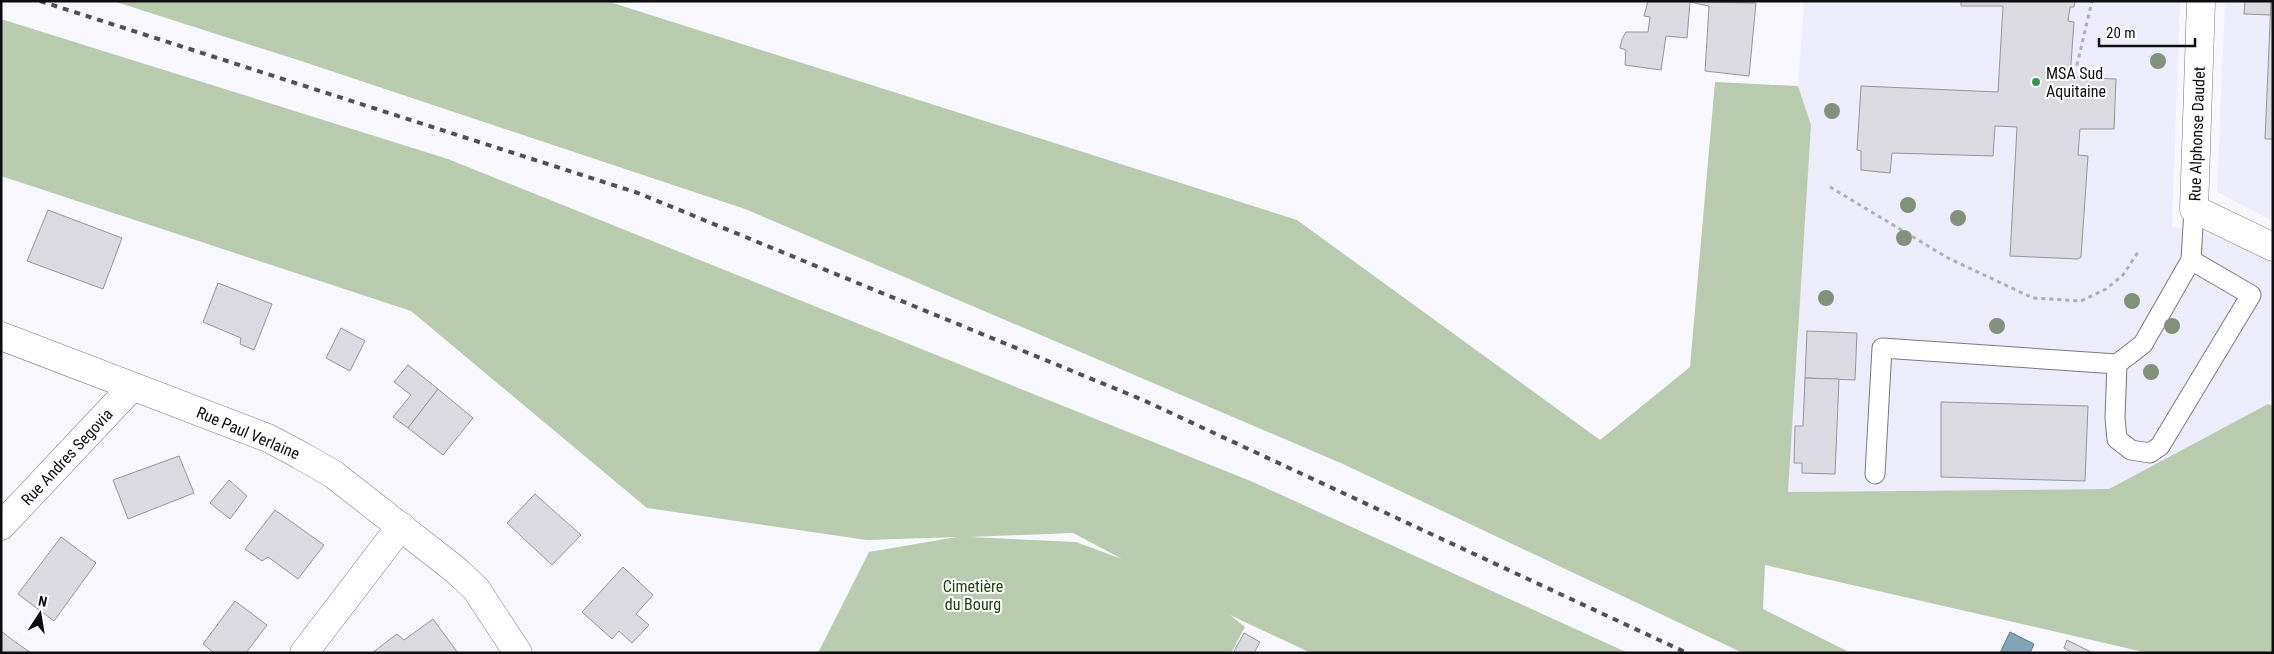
<svg xmlns="http://www.w3.org/2000/svg" width="2274" height="654" viewBox="0 0 2274 654" font-family="'Roboto Condensed',sans-serif">
<rect width="100%" height="100%" fill="#f7f7fd"/>
<g fill="#edecfa">
<path d="M1804,1H2180L2172,227L2204,232L2273,262V397L2268,404L2109,489L1787,492L1811,125L1798,86Z"/>
<path d="M2225,1H2273V221L2217,192Z"/>
</g>
<g fill="#b9cbae" fill-rule="evenodd">
<path d="M113,1H703L613,3L1297,220L1600,440L1690,367L1715,82L1798,86L1811,125L1788,492L2109,489L2268,404L2273,406V653H2148L1765,565L1763,609L1851,653H1743L1343,464L745,209L301,61Z"/>
<path d="M1,19L448,159L1253,482L1628,653H1311L1230,615L1245,627L1231,653H818L869,552L957,537L867,540L647,508L411,311L1,176ZM1073,533L1122,559L1076,542L969,537Z"/>
</g>
<path fill="#81a4ba" stroke="#5e7787" d="M2010,632L2034,644L2030,653H2000Z"/>
<g fill="#dadae0" stroke="#95949a">
<path d="M1648,1L1756,3L1749,76L1705,71L1709,6L1690,2L1687,38L1666,36L1661,70L1625,65L1626,50L1620,48L1622,39L1626,32H1648L1650,17L1644,16Z"/>
<path d="M1961,1H2075L2074,7H2070L2068,21L2074,22L2070,77L2116,79L2114,129H2080L2078,155L2088,156L2081,257L2078,259L2010,256L2017,127L1995,126L1993,156L1892,153L1890,173L1861,170V151L1857,150L1861,86L1998,92L2003,6H1961Z"/>
<path d="M2245,1H2271V15L2244,14Z"/>
<path d="M2271,1H2273V139H2265Z"/>
<path d="M48,210L122,238L103,289L27,261Z"/>
<path d="M218,283L272,304L254,350L240,344L241,338L203,322Z"/>
<path d="M341,328L365,341L350,371L326,358Z"/>
<path d="M1807,331L1857,333L1855,380L1805,378Z"/>
<path d="M408,365L438,389L408,428L393,417L411,395L394,382Z"/>
<path d="M1805,378L1839,379L1835,474L1802,473V463H1794L1795,426H1803Z"/>
<path d="M438,389L473,418L443,455L408,428Z"/>
<path d="M1941,402L2088,406L2085,481L1941,477Z"/>
<path d="M179,456L194,493L128,519L113,480Z"/>
<path d="M229,480L247,496L230,519L210,503Z"/>
<path d="M535,494L581,535L552,565L507,523Z"/>
<path d="M275,510L324,545L298,579L268,557L262,561L245,549Z"/>
<path d="M61,537L96,563L54,621L18,594Z"/>
<path d="M623,567L653,595L636,614L649,625L632,643L619,631L612,639L582,612Z"/>
<path d="M235,601L267,625L246,653H214L203,644Z"/>
<path d="M433,619L458,653H372L397,634L404,640Z"/>
<path d="M1,631L14,641L31,653H1Z"/>
<path d="M1244,633L1260,642L1254,653H1233Z"/>
<path d="M2067,640L2093,653H2073L2064,648Z"/>
</g>
<g fill="none" stroke-linecap="round" stroke-linejoin="round">
<defs>
<g id="service">
<path d="M2191,260L2251,295L2160,446L2150,453L2131,450L2117,439L2115,418L2117,364L2143,344L2191,260L2194,209"/>
<path d="M1875,474L1882,348L2117,364"/>
</g>
<g id="minor">
<path d="M2201,1L2194,209L2273,247"/>
<path d="M1,336L268,438L300,455L333,474L457,571L476,589L518,653"/>
<path d="M1,526L132,387"/>
<path d="M304,653L401,526"/>
</g>
</defs>
<use href="#service" stroke="#79797e" stroke-width="21"/>
<use href="#minor" stroke="#79797e" stroke-width="29"/>
<g stroke="#afafb4" stroke-width="3" stroke-dasharray="4 4" stroke-linecap="butt">
<path d="M2087,78L2077,65L2092,1"/>
<path d="M1830,187L1948,258L2033,298L2081,301L2106,289L2123,275L2138,252"/>
</g>
<use href="#service" stroke="#fff" stroke-width="19"/>
<use href="#minor" stroke="#fff" stroke-width="28"/>
<path stroke="#505053" stroke-width="4" stroke-dasharray="6 6" stroke-linecap="butt" d="M40,1L638,193L1143,400L1687,653"/>
</g>
<g fill="#829179">
<circle cx="2158" cy="61" r="8"/>
<circle cx="1832" cy="111" r="8"/>
<circle cx="1908" cy="205" r="8"/>
<circle cx="1958" cy="218" r="8"/>
<circle cx="1904" cy="238" r="8"/>
<circle cx="1826" cy="298" r="8"/>
<circle cx="2132" cy="301" r="8"/>
<circle cx="1997" cy="326" r="8"/>
<circle cx="2172" cy="326" r="8"/>
<circle cx="2151" cy="372" r="8"/>
</g>
<circle fill="#2f964c" stroke="#fff" stroke-width="2" cx="2036" cy="82" r="5"/>
<g text-anchor="middle" dominant-baseline="central" stroke-width="4" stroke-linejoin="round" paint-order="stroke">
<g font-size="16" fill="#0d0d0f" stroke="#fff" text-anchor="start">
<text x="2046" y="73">MSA Sud<tspan x="2046" dy="18">Aquitaine</tspan></text>
</g>
<g font-size="16" fill="#0d0d0f" stroke="#fff">
<text transform="translate(2197 134) rotate(-88)">Rue Alphonse Daudet</text>
<text transform="translate(248 433) rotate(23)">Rue Paul Verlaine</text>
<text transform="translate(67 457) rotate(-47)">Rue Andres Segovia</text>
</g>
<g font-size="16" fill="#233d0d" stroke="#fff">
<text x="973" y="586">Cimetière<tspan x="973" dy="18">du Bourg</tspan></text>
</g>
</g>
<rect width="2274" height="654" fill="none" stroke="#0d0d0f" stroke-width="5"/>
<g transform="translate(40 614) rotate(12)" stroke="#ffffff" stroke-width="4" paint-order="stroke">
<path d="M0-4L9 19L0 12L-9 19Z" fill="#0d0d0f"/>
<text y="-8" font-size="14" font-weight="bold" text-anchor="middle" fill="#0d0d0f">N</text>
</g>
<path d="M2099 38v8h96v-8" fill="none" stroke="#0d0d0f" stroke-width="2.5"/>
<text x="2106" y="38" font-size="15" fill="#0d0d0f" stroke="#ffffff" stroke-width="4" paint-order="stroke">20 m</text>
</svg>
